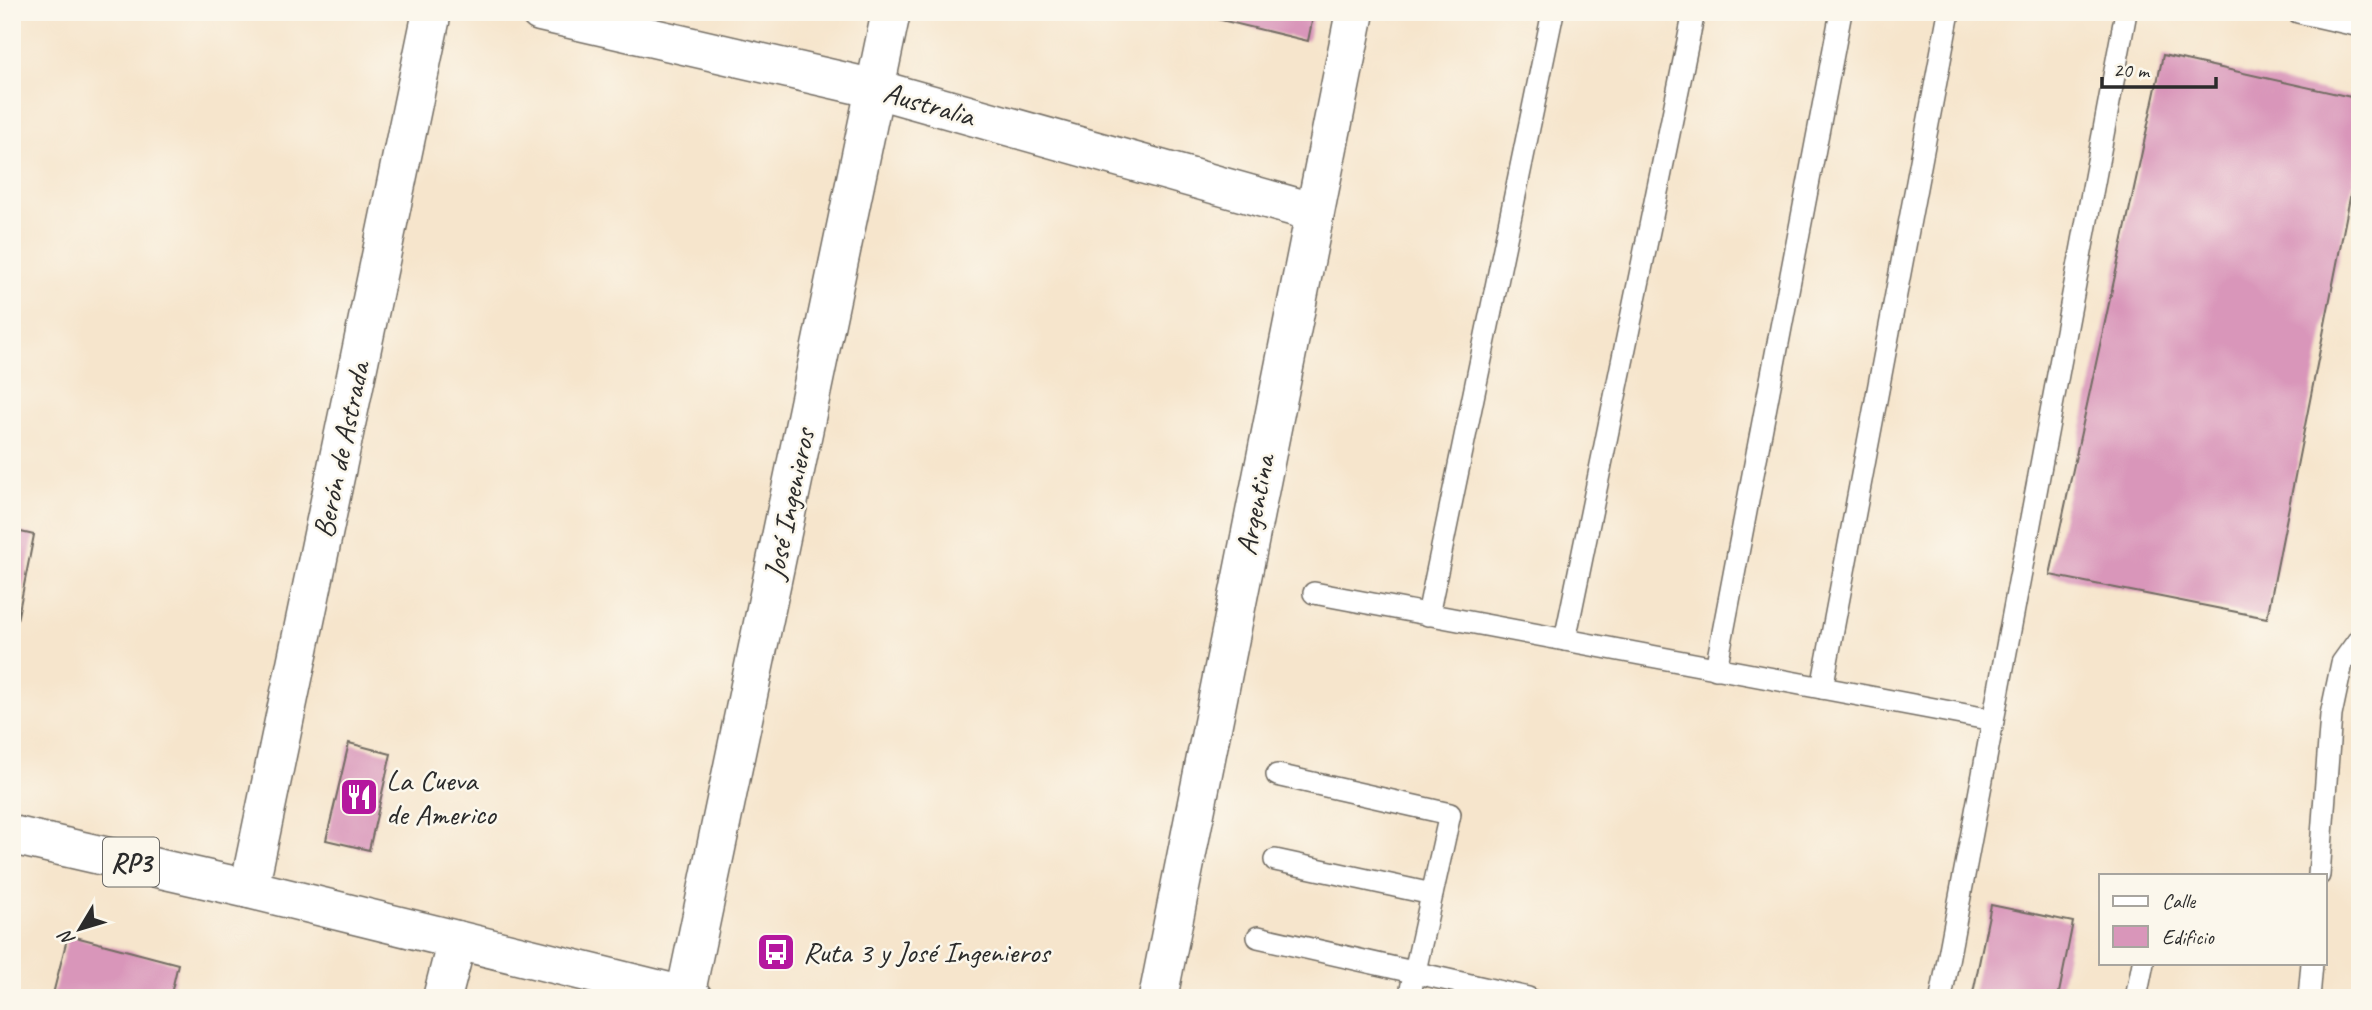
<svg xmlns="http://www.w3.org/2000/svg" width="2372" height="1010" viewBox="0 0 2372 1010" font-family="Caveat,sans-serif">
<rect width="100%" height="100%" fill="#fbf7ec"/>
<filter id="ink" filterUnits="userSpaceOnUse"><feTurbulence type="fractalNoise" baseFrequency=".0143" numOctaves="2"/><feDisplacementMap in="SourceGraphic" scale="14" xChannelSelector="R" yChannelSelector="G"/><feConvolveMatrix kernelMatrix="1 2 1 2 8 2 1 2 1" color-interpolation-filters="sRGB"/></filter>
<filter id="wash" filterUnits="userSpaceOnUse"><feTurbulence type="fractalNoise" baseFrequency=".00686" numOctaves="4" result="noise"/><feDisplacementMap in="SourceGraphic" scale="28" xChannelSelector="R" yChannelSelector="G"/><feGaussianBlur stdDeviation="1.57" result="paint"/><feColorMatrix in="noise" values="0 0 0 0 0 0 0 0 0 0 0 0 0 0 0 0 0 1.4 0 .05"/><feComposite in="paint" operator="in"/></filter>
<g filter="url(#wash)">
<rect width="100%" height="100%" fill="#f6e5cc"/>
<g id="blocks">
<g fill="#d996ba">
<path d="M1188,12H1314L1308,41Z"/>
<path d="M2163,55L2360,99V147L2267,618L2050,575Z"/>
<path d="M12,530L34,535L14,636H12Z"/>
<path d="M349,743L391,754L369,850L326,840Z"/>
<path d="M1991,905L2073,922L2058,998H1972Z"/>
<path d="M68,935L178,964L170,998H52Z"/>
</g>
</g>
</g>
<g filter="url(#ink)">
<use href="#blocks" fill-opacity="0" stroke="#726c63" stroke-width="2"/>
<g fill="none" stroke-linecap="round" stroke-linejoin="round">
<defs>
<g id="lane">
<path d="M2298,12L2360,26"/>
<path d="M1314,593L1993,720"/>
<path d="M1428,615L1553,12"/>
<path d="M1565,640L1694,12"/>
<path d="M1716,669L1841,12"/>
<path d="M1822,688L1949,12"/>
<path d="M1277,775L1450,814L1409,998"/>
<path d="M1275,860L1432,894"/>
<path d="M2319,875L2331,715L2342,663L2360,638"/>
<path d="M1258,937L1528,998"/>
<path d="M1941,998L2126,12"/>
<path d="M2136,998L2143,963"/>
<path d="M2309,998L2312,963"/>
</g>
<g id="street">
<path d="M540,12L876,89L1313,212"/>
<path d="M685,996L891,12"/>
<path d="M442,998L457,940"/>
<path d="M1158,998L1355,12"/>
</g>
<path id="secondary" d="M249,889L432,12"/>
<path id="highway" d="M12,835L249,889L693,998"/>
</defs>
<use href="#lane" stroke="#726c63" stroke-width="24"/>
<use href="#street" stroke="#726c63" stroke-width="41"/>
<use href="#secondary" stroke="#726c63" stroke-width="41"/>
<use href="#highway" stroke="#726c63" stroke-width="41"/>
<use href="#lane" stroke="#fff" stroke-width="21"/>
<use href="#street" stroke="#fff" stroke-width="38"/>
<use href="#secondary" stroke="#fff" stroke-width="38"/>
<use href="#highway" stroke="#fff" stroke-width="38"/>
</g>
</g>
<defs>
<symbol id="restaurant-square" viewBox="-11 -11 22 22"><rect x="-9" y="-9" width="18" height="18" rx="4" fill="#b5179e" stroke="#fbf7ec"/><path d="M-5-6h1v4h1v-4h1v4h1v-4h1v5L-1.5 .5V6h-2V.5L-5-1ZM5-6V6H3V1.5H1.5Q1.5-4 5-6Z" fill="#fff"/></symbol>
<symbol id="bus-square" viewBox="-11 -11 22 22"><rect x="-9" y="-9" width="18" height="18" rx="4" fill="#b5179e" stroke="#fbf7ec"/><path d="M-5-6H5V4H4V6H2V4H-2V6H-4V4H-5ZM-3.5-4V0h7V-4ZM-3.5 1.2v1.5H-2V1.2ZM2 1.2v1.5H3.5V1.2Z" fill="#fff"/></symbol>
</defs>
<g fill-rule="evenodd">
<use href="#restaurant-square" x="337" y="775" width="44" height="44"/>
<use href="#bus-square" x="754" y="930" width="44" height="44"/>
</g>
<g text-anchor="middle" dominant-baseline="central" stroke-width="5" stroke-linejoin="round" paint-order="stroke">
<rect fill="#fbf7ec" stroke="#696865" stroke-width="2" x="103" y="837.5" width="56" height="49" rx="5"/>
<g font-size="28" font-weight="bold" fill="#2b2b2b">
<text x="131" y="862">RP3</text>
</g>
<g font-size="30" fill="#2b2b2b" stroke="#fbf7ec">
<text transform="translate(929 104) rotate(16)">Australia</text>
<text transform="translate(341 450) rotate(-78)">Berón de Astrada</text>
<text transform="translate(789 504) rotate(-78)">José Ingenieros</text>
<text transform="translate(1255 505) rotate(-79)">Argentina</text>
</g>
<g font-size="30" fill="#2b2b2b" stroke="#fbf7ec" text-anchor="start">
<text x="386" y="780">La Cueva<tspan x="386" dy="34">de Americo</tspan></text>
<text x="803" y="952">Ruta 3 y José Ingenieros</text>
</g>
</g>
<rect width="2372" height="1010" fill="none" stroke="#fbf7ec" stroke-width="42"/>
<rect x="2099" y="874" width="228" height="91" fill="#fbf7ec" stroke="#a8a59f" stroke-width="2"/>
<rect x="2113" y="896" width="35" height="10" fill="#ffffff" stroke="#a8a59f" stroke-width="2"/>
<text x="2162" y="908" font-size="21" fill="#2b2b2b">Calle</text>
<rect x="2113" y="926" width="35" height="21" fill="#d996ba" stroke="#a8a59f" stroke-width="2"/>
<text x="2162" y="944" font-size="21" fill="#2b2b2b">Edificio</text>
<g transform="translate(80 929) rotate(232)" stroke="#fbf7ec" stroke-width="5" paint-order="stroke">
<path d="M0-5L12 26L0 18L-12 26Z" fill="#2b2b2b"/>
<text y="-10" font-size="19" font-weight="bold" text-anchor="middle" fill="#2b2b2b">N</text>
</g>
<path d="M2102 77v10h114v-10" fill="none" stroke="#2b2b2b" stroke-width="3.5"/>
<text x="2113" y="77" font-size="21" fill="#2b2b2b" stroke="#fbf7ec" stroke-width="5" paint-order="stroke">20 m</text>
</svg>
